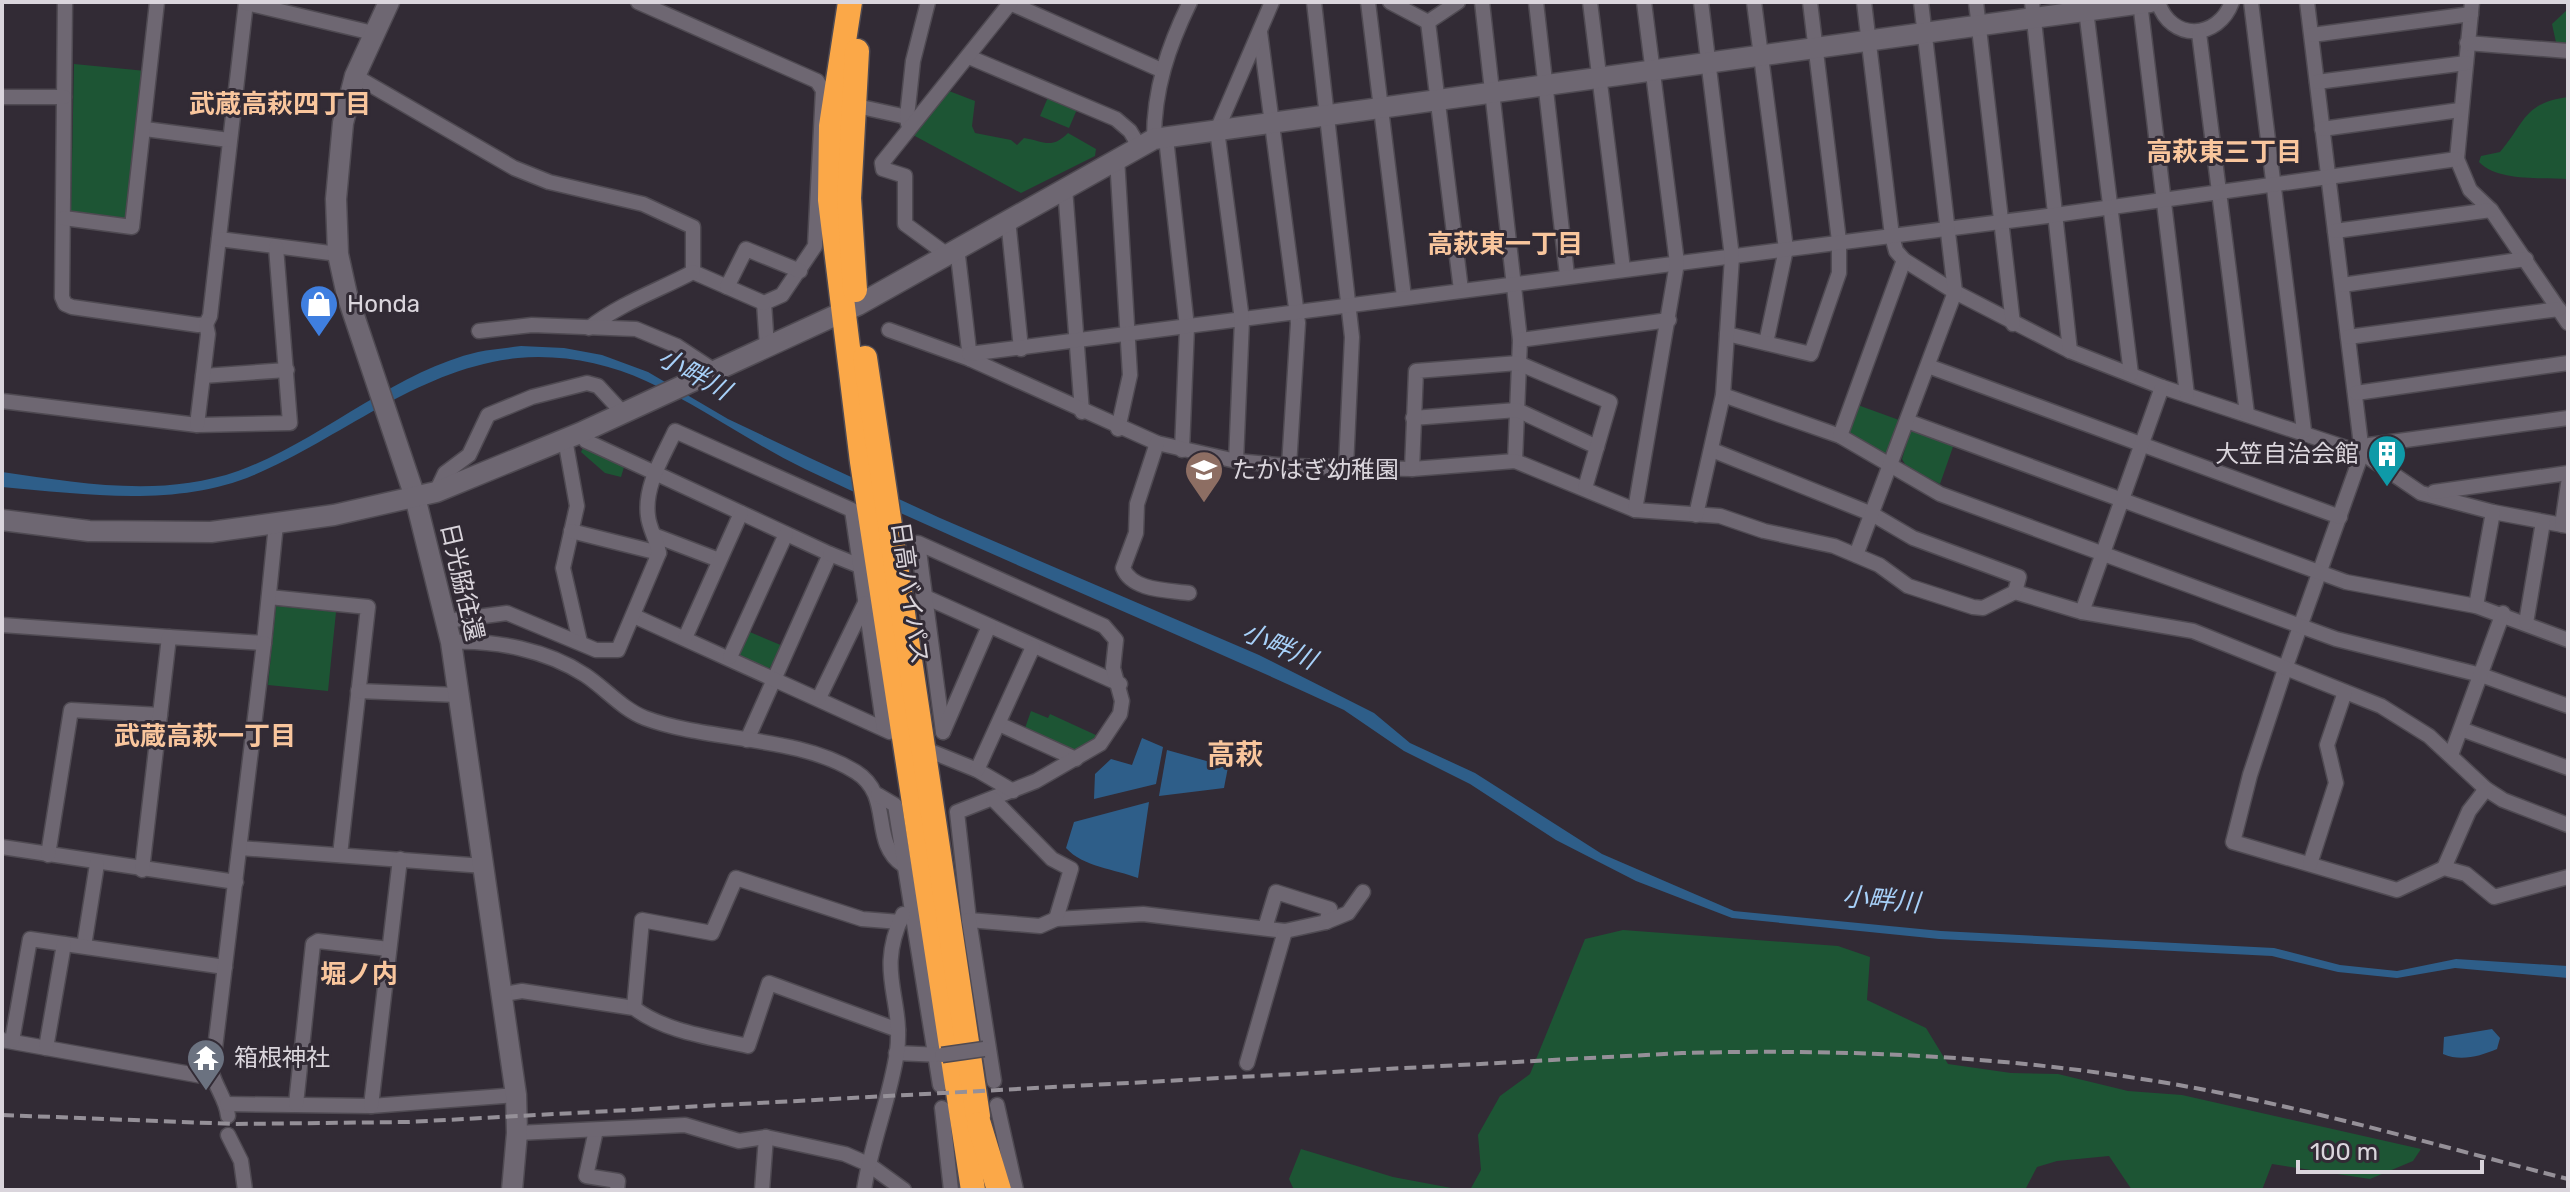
<svg xmlns="http://www.w3.org/2000/svg" width="2570" height="1192" viewBox="0 0 2570 1192" font-family="Rubik,'Noto Sans JP',sans-serif">
<rect width="100%" height="100%" fill="#322b35"/>
<g fill="#1d5534">
<path d="M2568,9V48L2557,47L2552,24Z"/>
<path d="M74,64L146,71L126,220L75,215L71,211Z"/>
<path d="M949,91L975,101L972,126L975,133L1011,140L1017,145L1024,138C1044,141 1051,150 1068,133L1096,149L1095,156L1021,193L913,135Z"/>
<path d="M1049,95L1078,107L1069,128L1040,116Z"/>
<path d="M2568,97V179C2542,177 2498,182 2479,162L2481,156L2500,152C2525,123 2523,103 2568,97Z"/>
<path d="M1855,404L1899,420L1886,457L1844,434Z"/>
<path d="M1911,429L1954,444L1940,484L1906,466L1902,459Z"/>
<path d="M583,448L624,467L621,477L605,473L581,452Z"/>
<path d="M276,606L336,612L328,691L268,685Z"/>
<path d="M745,630L783,646L769,669L739,656L737,650Z"/>
<path d="M1031,711L1048,718L1050,714L1098,736L1076,754L1024,731Z"/>
<path d="M1623,930L1838,946L1870,957L1867,1000L1926,1028L1948,1064L2011,1073L2058,1074L2128,1091L2182,1095L2421,1149L2413,1161L2370,1179L2272,1164L2262,1190H2132L2109,1156L2057,1161L2037,1167L2025,1190H1470L1481,1170L1478,1135L1500,1096L1530,1074L1585,939Z"/>
<path d="M1301,1149L1393,1177L1462,1190H1294L1289,1179Z"/>
</g>
<g fill="#2e5e89">
<path d="M521,346L564,348L602,355L648,372L728,419L810,458L940,518L1259,655L1374,713L1410,743L1475,773L1602,854L1734,911L1941,931L2274,948L2340,965L2397,971L2456,959L2568,966V978L2455,968L2397,978L2338,972L2272,956L1939,939L1732,918L1636,881L1556,840L1470,784L1404,751L1344,710C1165,627 983,553 805,469C751,443 699,405 646,381C607,363 561,354 518,358C419,368 343,437 254,475C176,508 84,494 2,487V472C80,483 161,498 238,471C319,442 395,371 478,352C492,349 507,348 521,346Z"/>
<path d="M1142,738L1163,747L1156,784L1094,799L1095,774L1111,759L1132,765Z"/>
<path d="M1167,750L1228,767L1224,788L1159,796Z"/>
<path d="M1149,802L1138,878C1115,869 1083,867 1066,848L1074,822Z"/>
<path d="M2492,1029L2500,1038L2497,1049C2480,1056 2461,1062 2443,1054L2444,1037Z"/>
</g>
<g fill="none" stroke-linecap="round" stroke-linejoin="round">
<defs>
<g id="street">
<path d="M65,2L62,297L65,304L72,307L198,325L206,324L210,316L246,2"/>
<path d="M638,2L817,81L823,90L815,246L782,295L764,303L767,347"/>
<path d="M1314,2L1352,337L1346,467"/>
<path d="M1368,2L1404,297"/>
<path d="M1390,2L1428,22L1458,2"/>
<path d="M1482,2L1520,340L1515,461"/>
<path d="M1536,2L1567,275"/>
<path d="M1590,2L1623,269"/>
<path d="M1754,2L1786,249L1766,343"/>
<path d="M1864,2L1892,236L1896,251L1904,260L1955,292L2070,351L2162,387L2362,453L2421,493L2493,512L2568,526"/>
<path d="M1976,2L2013,324"/>
<path d="M2032,2L2070,351"/>
<path d="M2085,2L2131,374"/>
<path d="M2140,2L2187,395"/>
<path d="M2158,2C2171,42 2218,40 2232,2"/>
<path d="M2251,2L2304,431"/>
<path d="M2307,2L2362,453L2285,669L2250,775L2233,842L2397,890L2444,868L2466,874L2494,897L2568,877"/>
<path d="M2472,2L2457,159L2470,190L2491,210L2568,323"/>
<path d="M246,3L373,33"/>
<path d="M1010,3L1161,70"/>
<path d="M1428,22L1461,290"/>
<path d="M1260,32L1298,323L1289,466"/>
<path d="M2199,33L2247,414"/>
<path d="M2312,35L2471,14"/>
<path d="M2467,43L2568,51"/>
<path d="M969,57L1116,119L1130,131L1139,146"/>
<path d="M355,76L514,168L549,182L643,204L693,227V272L764,303"/>
<path d="M2317,82L2466,63"/>
<path d="M2,97H64"/>
<path d="M852,105L907,117L908,124"/>
<path d="M907,117L913,61L928,2"/>
<path d="M145,129L229,140"/>
<path d="M2322,129L2460,110"/>
<path d="M1166,138L1187,327L1182,450"/>
<path d="M1154,139C1154,89 1168,47 1190,2"/>
<path d="M1117,158L1130,375L1118,429"/>
<path d="M1065,188L1082,412"/>
<path d="M64,218L132,227L157,2"/>
<path d="M1008,219L1021,349"/>
<path d="M2335,231L2491,210"/>
<path d="M219,239L338,254"/>
<path d="M957,247L970,359"/>
<path d="M946,254L905,224V176L883,169L882,163L1011,2"/>
<path d="M2342,285L2526,259"/>
<path d="M727,287L746,249L800,271"/>
<path d="M589,328C621,303 657,291 693,272"/>
<path d="M889,330L970,359L1157,443L1236,461L1289,466L1412,469L1515,461L1635,510L1720,516L1764,531L1834,546L1879,565L1908,586L1973,607L1983,608L2015,592L2082,612L2193,631L2381,706L2429,736L2486,789L2503,800L2568,825"/>
<path d="M479,331L532,325L636,329L677,346L715,371"/>
<path d="M1727,334L1811,354L1839,273V241L1810,2"/>
<path d="M2348,337L2559,309"/>
<path d="M1520,340L1669,320"/>
<path d="M969,354L2055,215L2457,159"/>
<path d="M1928,366L2340,517"/>
<path d="M203,376L287,370"/>
<path d="M2356,393L2568,363"/>
<path d="M1723,395L1840,436L1940,494L2336,639L2481,675L2568,706"/>
<path d="M2,401L197,425L290,423L276,247"/>
<path d="M1413,418L1517,410L1597,447"/>
<path d="M1907,421L2346,582L2476,606L2568,640"/>
<path d="M197,425L208,334L206,324"/>
<path d="M580,433L586,441L830,554L747,740"/>
<path d="M1840,436L1904,260"/>
<path d="M565,439L577,506L563,568L580,642"/>
<path d="M1157,443L1137,504L1136,533L1123,568C1132,591 1168,590 1189,593"/>
<path d="M1712,450L1872,514L1913,538L2019,577L2015,592"/>
<path d="M2362,453L2369,445L2568,418"/>
<path d="M1236,461L1242,320L1217,130L1272,2"/>
<path d="M1412,469L1416,371L1518,363L1610,402L1585,488"/>
<path d="M436,492L445,473L469,455L488,415L532,397L587,383L598,386L623,413"/>
<path d="M2434,492L2568,473"/>
<path d="M1635,510L1677,263L1644,2"/>
<path d="M1696,515L1723,395L1732,257L1701,2"/>
<path d="M2562,525L2568,484"/>
<path d="M571,531L659,553"/>
<path d="M656,536L719,560"/>
<path d="M830,554L860,566"/>
<path d="M1856,555L1955,292L1921,2"/>
<path d="M923,596L1120,684"/>
<path d="M269,597L368,607L340,855"/>
<path d="M2476,606L2493,512"/>
<path d="M2082,612L2162,387"/>
<path d="M634,616L890,732"/>
<path d="M446,621L507,613L596,650H618L659,553C657,540 649,528 648,516C644,486 663,457 675,431L852,510L884,729"/>
<path d="M2526,623L2543,522"/>
<path d="M2,625L169,637"/>
<path d="M685,638L741,513"/>
<path d="M451,642C495,640 547,650 585,675C605,688 622,709 645,718C709,742 797,735 856,772C894,796 869,842 903,865"/>
<path d="M730,657L786,534"/>
<path d="M358,691L458,695"/>
<path d="M819,698L865,603"/>
<path d="M999,724L1076,759"/>
<path d="M2461,729L2568,768"/>
<path d="M943,732L918,543L1104,626L1116,640L1113,668L1122,701L1120,714L1100,744L1036,781L957,812L969,920L1040,926L1056,919L1143,914L1285,931L1326,922L1330,909L1276,892L1265,928"/>
<path d="M943,732L989,626"/>
<path d="M920,747L977,770L1013,791"/>
<path d="M2451,755L2503,613"/>
<path d="M977,770L1033,647"/>
<path d="M878,795L895,805L940,1085"/>
<path d="M993,799L1052,859L1071,869L1056,919"/>
<path d="M2,847L236,882"/>
<path d="M240,848L484,866"/>
<path d="M48,855L71,710L160,715"/>
<path d="M2310,864L2336,783L2327,745L2345,692"/>
<path d="M2444,868L2469,811L2486,789"/>
<path d="M142,870L169,637L264,643L276,524"/>
<path d="M969,920L994,1081"/>
<path d="M1326,922L1348,913L1363,892"/>
<path d="M84,946L97,864"/>
<path d="M504,994L522,991L634,1008C666,1032 709,1037 748,1046L769,983L898,1030"/>
<path d="M634,1008L642,920L712,933L736,878L862,919L900,922"/>
<path d="M2,1040L202,1076L212,1073C216,1088 227,1101 228,1116"/>
<path d="M12,1041L30,939L225,967"/>
<path d="M46,1048L64,944"/>
<path d="M896,1053L942,1055"/>
<path d="M1247,1063L1285,931"/>
<path d="M212,1073L264,643"/>
<path d="M227,1104L371,1106L516,1095"/>
<path d="M296,1104L313,944L318,941L389,949"/>
<path d="M997,1105L1016,1190"/>
<path d="M371,1106L400,859"/>
<path d="M942,1108L951,1190"/>
<path d="M596,1130L586,1176L618,1181L617,1190"/>
<path d="M517,1133L685,1125L739,1141L766,1137L845,1154L868,1164L904,1190"/>
<path d="M228,1135L241,1161L245,1190"/>
<path d="M762,1190L766,1137"/>
<path d="M864,1190C871,1143 890,1099 897,1052C904,997 875,974 903,914"/>
</g>
<g id="secondary">
<path d="M389,2L355,76L343,123L336,199L338,254L347,295L415,497L451,642L516,1095L517,1133L512,1190"/>
<path d="M2,520L89,531L211,532L334,515L436,492L580,433L858,305L1154,139L2150,2"/>
</g>
<g id="highway">
<path d="M850,2L831,126L830,200L862,462L973,1190"/>
<path d="M855,290L849,198L857,51"/>
<path d="M865,358L978,1116"/>
<path d="M979,1124L999,1190"/>
</g>
</defs>
<use href="#street" stroke="#4f4a52" stroke-width="17"/>
<use href="#secondary" stroke="#4f4a52" stroke-width="23"/>
<use href="#highway" stroke="#4f4a52" stroke-width="27"/>
<use href="#street" stroke="#6e6772" stroke-width="14"/>
<use href="#secondary" stroke="#6e6772" stroke-width="20"/>
<use href="#highway" stroke="#fba848" stroke-width="24"/>
<path stroke="#959098" stroke-width="4" stroke-dasharray="12 6" stroke-linecap="butt" d="M2,1115L235,1124L408,1122L1682,1053C1836,1049 1990,1055 2142,1079C2286,1101 2427,1143 2568,1179"/>
<defs>
<path id="street-bridge" d="M942,1055L984,1049"/>
</defs>
<use href="#street-bridge" stroke="#4f4a52" stroke-width="17" stroke-linecap="butt"/>
<use href="#street-bridge" stroke="#6e6772" stroke-width="14"/>
</g>
<defs>
<symbol id="shop-pin" viewBox="-11 -11 22 30"><path d="M0 17L-7.5 6A9.5 9.5 0 1 1 7.5 6Z" fill="#3f7fe0" stroke="#322b35"/><path d="M-5-2.5h2.3a2.7 3.5 0 0 1 5.4 0H5L5.5 6h-11ZM-1.5-2.5h3a1.5 2.3 0 0 0-3 0Z" fill="#fff"/></symbol>
<symbol id="building-pin" viewBox="-11 -11 22 30"><path d="M0 17L-7.5 6A9.5 9.5 0 1 1 7.5 6Z" fill="#0f9aa8" stroke="#322b35"/><path d="M-4-6H4V6H1V3H-1V6H-4ZM-2.5-4.3h1.7v1.8h-1.7ZM.8-4.3h1.7v1.8H.8ZM-2.5-1h1.7V.8h-1.7ZM.8-1h1.7V.8H.8Z" fill="#fff"/></symbol>
<symbol id="school-pin" viewBox="-11 -11 22 30"><path d="M0 17L-7.5 6A9.5 9.5 0 1 1 7.5 6Z" fill="#8d6e63" stroke="#322b35"/><path d="M0-5L7-2L0 1L-7-2ZM-4 1L0 2.5L4 1V4Q0 6-4 4Z" fill="#fff"/></symbol>
<symbol id="temple-pin" viewBox="-11 -11 22 30"><path d="M0 17L-7.5 6A9.5 9.5 0 1 1 7.5 6Z" fill="#6b7280" stroke="#322b35"/><path d="M0-6L5-2H3V0L6.5 2.5H4V6H1.5V3h-3V6H-4V2.5H-6.5L-3 0V-2H-5Z" fill="#fff"/></symbol>
</defs>
<g fill-rule="evenodd">
<use href="#shop-pin" x="297" y="282" width="44" height="60"/>
<use href="#building-pin" x="2365" y="432" width="44" height="60"/>
<use href="#school-pin" x="1182" y="448" width="44" height="60"/>
<use href="#temple-pin" x="184" y="1036" width="44" height="60"/>
</g>
<g text-anchor="middle" dominant-baseline="central" stroke-width="6" stroke-linejoin="round" paint-order="stroke">
<g font-size="24" fill="#dad5dc" stroke="#322b35" text-anchor="start">
<text x="347" y="304">Honda</text>
<text x="2359" y="454" text-anchor="end">大笠自治会館</text>
<text x="1232" y="470">たかはぎ幼稚園</text>
<text x="234" y="1058">箱根神社</text>
</g>
<g font-size="24" fill="#dad5dc" stroke="#322b35">
<text transform="translate(462 582) rotate(77)">日光脇往還</text>
<text transform="translate(910 593) rotate(82)">日高バイパス</text>
</g>
<g font-size="26" font-weight="bold" fill="#f9c69d" stroke="#322b35">
<text x="280" y="104">武蔵高萩四丁目</text>
<text x="2224" y="152">高萩東三丁目</text>
<text x="1505" y="244">高萩東一丁目</text>
<text x="205" y="736">武蔵高萩一丁目</text>
<text x="359" y="974">堀ノ内</text>
</g>
<g font-size="26" font-style="italic" fill="#a7d0f8" stroke="#322b35">
<text transform="translate(694 374) rotate(29)">小畔川</text>
<text transform="translate(1279 646) rotate(24)">小畔川</text>
<text transform="translate(1881 900) rotate(5)">小畔川</text>
</g>
<g font-size="28" font-weight="bold" fill="#f9c69d" stroke="#322b35">
<text x="1235" y="754">高萩</text>
</g>
</g>
<rect width="2570" height="1192" fill="none" stroke="#dad5dc" stroke-width="8"/>
<path d="M2298 1160v12h184v-12" fill="none" stroke="#dad5dc" stroke-width="4"/>
<text x="2310" y="1160" font-size="24" fill="#dad5dc" stroke="#322b35" stroke-width="6" paint-order="stroke">100 m</text>
</svg>
